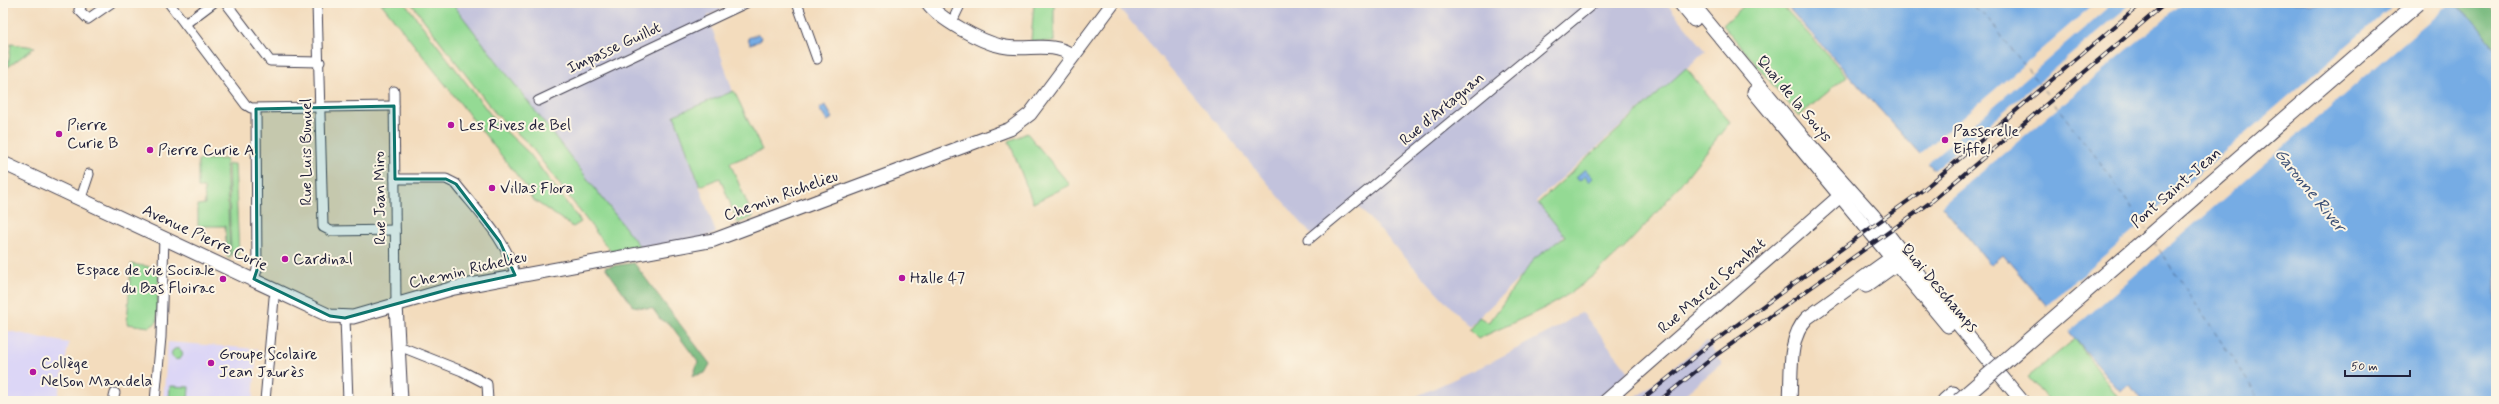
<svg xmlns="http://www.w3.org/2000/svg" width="2499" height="404" viewBox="0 0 2499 404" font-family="Mynerve,sans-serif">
<rect width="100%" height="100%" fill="#fcf5e5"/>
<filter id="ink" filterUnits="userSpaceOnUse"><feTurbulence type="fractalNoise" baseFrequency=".025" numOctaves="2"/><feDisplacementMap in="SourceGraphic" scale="8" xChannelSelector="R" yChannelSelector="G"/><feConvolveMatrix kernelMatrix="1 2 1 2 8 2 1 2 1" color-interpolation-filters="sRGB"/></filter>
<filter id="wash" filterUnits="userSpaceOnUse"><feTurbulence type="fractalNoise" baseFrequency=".012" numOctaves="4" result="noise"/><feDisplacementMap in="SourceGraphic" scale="16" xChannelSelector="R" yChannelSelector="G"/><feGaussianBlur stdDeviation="0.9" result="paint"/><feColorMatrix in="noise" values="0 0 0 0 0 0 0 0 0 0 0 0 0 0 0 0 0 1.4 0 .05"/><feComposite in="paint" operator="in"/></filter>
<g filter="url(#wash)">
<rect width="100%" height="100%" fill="#f3dcbd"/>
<g fill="#dcd6f6">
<path d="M3,330L69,343L57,401H3Z"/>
<path d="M168,342L257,349L253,401H163Z"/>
</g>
<g fill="#c2c2dc">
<path d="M452,3H735L708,16L733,92L674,115L716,233L695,241L640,247Z"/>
<path d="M1125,3H1666L1706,51L1536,201L1564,235L1469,327L1356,204L1315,239L1120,9Z"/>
<path d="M1582,312L1629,372L1595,401H1406L1485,365L1551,331Z"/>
<path d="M1706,341L1722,363L1677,401H1632Z"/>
</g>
<g fill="#94da94" stroke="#5b7e68">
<path d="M381,3H405L497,123L529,153L581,222L573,227L532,199L527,188Z"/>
<path d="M411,3H452L640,247L611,252L529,144L495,113Z"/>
<path d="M1034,3H1054V42L1031,41Z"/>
<path d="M1747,3H1780L1847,76L1799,116L1723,25Z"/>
<path d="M11,44L35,47L8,67Z"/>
<path d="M1686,68L1730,122C1682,181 1634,249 1570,293C1546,310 1506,325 1478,339L1469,330L1479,317L1489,323L1534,259L1565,236L1538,203Z"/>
<path d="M734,91L762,150L730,163L753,217L738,223L720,178L700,186L674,115Z"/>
<path d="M1027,133L1070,185L1033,203L1009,141Z"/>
<path d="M226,159L230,259L227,257L225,226H198V205L205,204L204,188H198V160Z"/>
<path d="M228,164H235L239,255H231Z"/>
<path d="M131,264L159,268L157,322L150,327L127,324Z"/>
<path d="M2075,339L2121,401H2049L2028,377Z"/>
<circle cx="177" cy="354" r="5.5"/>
<path d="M170,386L189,387L188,401H169Z"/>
</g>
<g fill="#77ba7e" stroke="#4c6e5c">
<path d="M2455,3H2485L2496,15V49L2472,19Z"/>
<path d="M634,263L710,364L705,373L693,376L698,362L670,324L660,319L653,309L633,306L605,267Z"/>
</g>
<g fill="#76ace4" stroke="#4c6790">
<path d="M1784,3H2455L2472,19L2496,49V401H2142L2130,385L2120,391L2003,255L1991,265L1941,205L1955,193Z"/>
<path d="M758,34L761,37L760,41L750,44L748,38Z"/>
<path d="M825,105L833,118L827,121L819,109Z"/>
<path d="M1585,169L1593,178L1589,182L1585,176L1579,181L1576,177Z"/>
</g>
<g fill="#f3dcbd">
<path d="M2095,3H2113L1927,164L1919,155Z"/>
<path d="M2132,3H2183L1940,207V203L1952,192L1933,171Z"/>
<path d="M2396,3H2450L2068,333L2046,306Z"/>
</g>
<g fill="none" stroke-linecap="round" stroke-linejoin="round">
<g stroke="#3f5276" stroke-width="1" stroke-dasharray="5 4" stroke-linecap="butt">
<path d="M1967,3L1986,16L2100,162L2146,229"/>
<path d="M2154,242L2261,401"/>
</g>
</g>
</g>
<g filter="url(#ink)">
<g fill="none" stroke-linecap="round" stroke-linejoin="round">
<defs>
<g id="street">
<path d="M83,3L79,10L88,19L111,3"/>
<path d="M169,3L246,105L251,108L394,106"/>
<path d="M226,3L270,61L320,62"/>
<path d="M317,3L323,227L331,231L395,230"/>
<path d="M797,3L817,59"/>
<path d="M185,24L213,3"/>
<path d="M951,24L961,3"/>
<path d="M394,91L396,304"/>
<path d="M538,101L746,3"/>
<path d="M395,179H446L456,184C477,211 508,241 515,275"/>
<path d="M81,198L89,174"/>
<path d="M1309,239L1594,3"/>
<path d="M254,279L257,270L256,109"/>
<path d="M345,318L348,401"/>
<path d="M399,349L404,348L462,371L487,384L488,401"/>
<path d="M113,401L115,393"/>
<path d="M155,401L161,337L164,237"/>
<path d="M265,401L274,298L277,290"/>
</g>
<g id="secondary">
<path d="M928,3C939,19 981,42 1001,46C1025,52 1052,40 1073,56"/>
<path d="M1680,3L1694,20"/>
<path d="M1692,3L1802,136L1873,215L1947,311L2022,401"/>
<path d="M1754,92L1948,326"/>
<path d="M3,163L330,316L353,317L454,288L714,240L1010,129L1030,114L1113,3"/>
<path d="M1866,286L1901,261"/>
<path d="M396,304L401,401"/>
<path d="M1606,401L1840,196"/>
<path d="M1790,401C1792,373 1787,339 1807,318L1891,258"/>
</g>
<path id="primary" d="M1945,401L1953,394"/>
</defs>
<use href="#street" stroke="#413e4e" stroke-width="11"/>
<use href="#secondary" stroke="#413e4e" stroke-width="15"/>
<use href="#primary" stroke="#413e4e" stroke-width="17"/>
<use href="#street" stroke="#fff" stroke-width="9"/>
<use href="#secondary" stroke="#fff" stroke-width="13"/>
<use href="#primary" stroke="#fff" stroke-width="15"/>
<defs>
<g id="rail">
<path d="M1640,401L1709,345L1923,190L2142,3"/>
<path d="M1659,401L1716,355L1931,202L2166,3"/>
</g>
</defs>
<use href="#rail" stroke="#22223b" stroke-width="4"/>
<use href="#rail" stroke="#fcf5e5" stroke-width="2.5" stroke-dasharray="8" stroke-linecap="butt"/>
<defs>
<path id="primary-bridge" d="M1959,401L2418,3"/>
</defs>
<use href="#primary-bridge" stroke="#413e4e" stroke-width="17" stroke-linecap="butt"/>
<use href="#primary-bridge" stroke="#fff" stroke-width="15"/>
</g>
</g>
<path fill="#0f766e" fill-opacity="0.2" stroke="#0f766e" stroke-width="3" stroke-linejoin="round" d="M394,106L395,179H446L456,184L500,242L515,275L454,288L345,318L330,316L254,279L257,270L256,109Z"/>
<g fill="#b5179e" stroke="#fcf5e5" stroke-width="1.5">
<circle cx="451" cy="125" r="4"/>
<circle cx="59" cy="134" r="4"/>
<circle cx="1945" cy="140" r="4"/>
<circle cx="150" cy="150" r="4"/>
<circle cx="492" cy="188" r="4"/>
<circle cx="285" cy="259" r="4"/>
<circle cx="902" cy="278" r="4"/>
<circle cx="223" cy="279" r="4"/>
<circle cx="211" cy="363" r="4"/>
<circle cx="33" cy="372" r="4"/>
</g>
<g text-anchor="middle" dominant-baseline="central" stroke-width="4" stroke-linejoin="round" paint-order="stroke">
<g font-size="16" fill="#22223b" stroke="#fcf5e5">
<text transform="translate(614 48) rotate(-25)">Impasse Guillot</text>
<text transform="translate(1794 99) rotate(50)">Quai de la Souys</text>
<text transform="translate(1442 109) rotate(-40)">Rue d'Artagnan</text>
<text transform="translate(306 152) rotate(-90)">Rue Luis Bunuel</text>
<text transform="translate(2176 188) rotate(-41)">Pont Saint-Jean</text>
<text transform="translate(781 196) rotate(-20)">Chemin Richelieu</text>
<text transform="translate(380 198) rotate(-91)">Rue Joan Miro</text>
<text transform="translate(205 238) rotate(25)">Avenue Pierre Curie</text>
<text transform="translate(468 270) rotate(-13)">Chemin Richelieu</text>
<text transform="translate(1712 286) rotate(-41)">Rue Marcel Sembat</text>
<text transform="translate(1939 288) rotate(50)">Quai Deschamps</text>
</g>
<g font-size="16" fill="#22223b" stroke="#fcf5e5" text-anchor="start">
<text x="67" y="125">Pierre<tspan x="67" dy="18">Curie B</tspan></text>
<text x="459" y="125">Les Rives de Bel</text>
<text x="1953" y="131">Passerelle<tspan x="1953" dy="18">Eiffel</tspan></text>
<text x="158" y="150">Pierre Curie A</text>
<text x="500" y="188">Villas Flora</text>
<text x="293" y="259">Cardinal</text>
<text x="215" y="270" text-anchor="end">Espace de vie Sociale<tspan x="215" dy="18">du Bas Floirac</tspan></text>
<text x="910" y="278">Halle 47</text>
<text x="219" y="354">Groupe Scolaire<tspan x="219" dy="18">Jean Jaurès</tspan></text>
<text x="41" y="363">Collège<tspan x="41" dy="18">Nelson Mandela</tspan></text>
</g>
<g font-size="17" font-style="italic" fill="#3f5276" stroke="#fcf5e5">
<text transform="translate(2310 190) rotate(51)">Garonne River</text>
</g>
</g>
<rect width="2499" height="404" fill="none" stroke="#fcf5e5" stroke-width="16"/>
<path d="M2345 370v6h65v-6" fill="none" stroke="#22223b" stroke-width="2"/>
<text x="2351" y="370" font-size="12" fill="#22223b" stroke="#fcf5e5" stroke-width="3" paint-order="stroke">50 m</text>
</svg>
